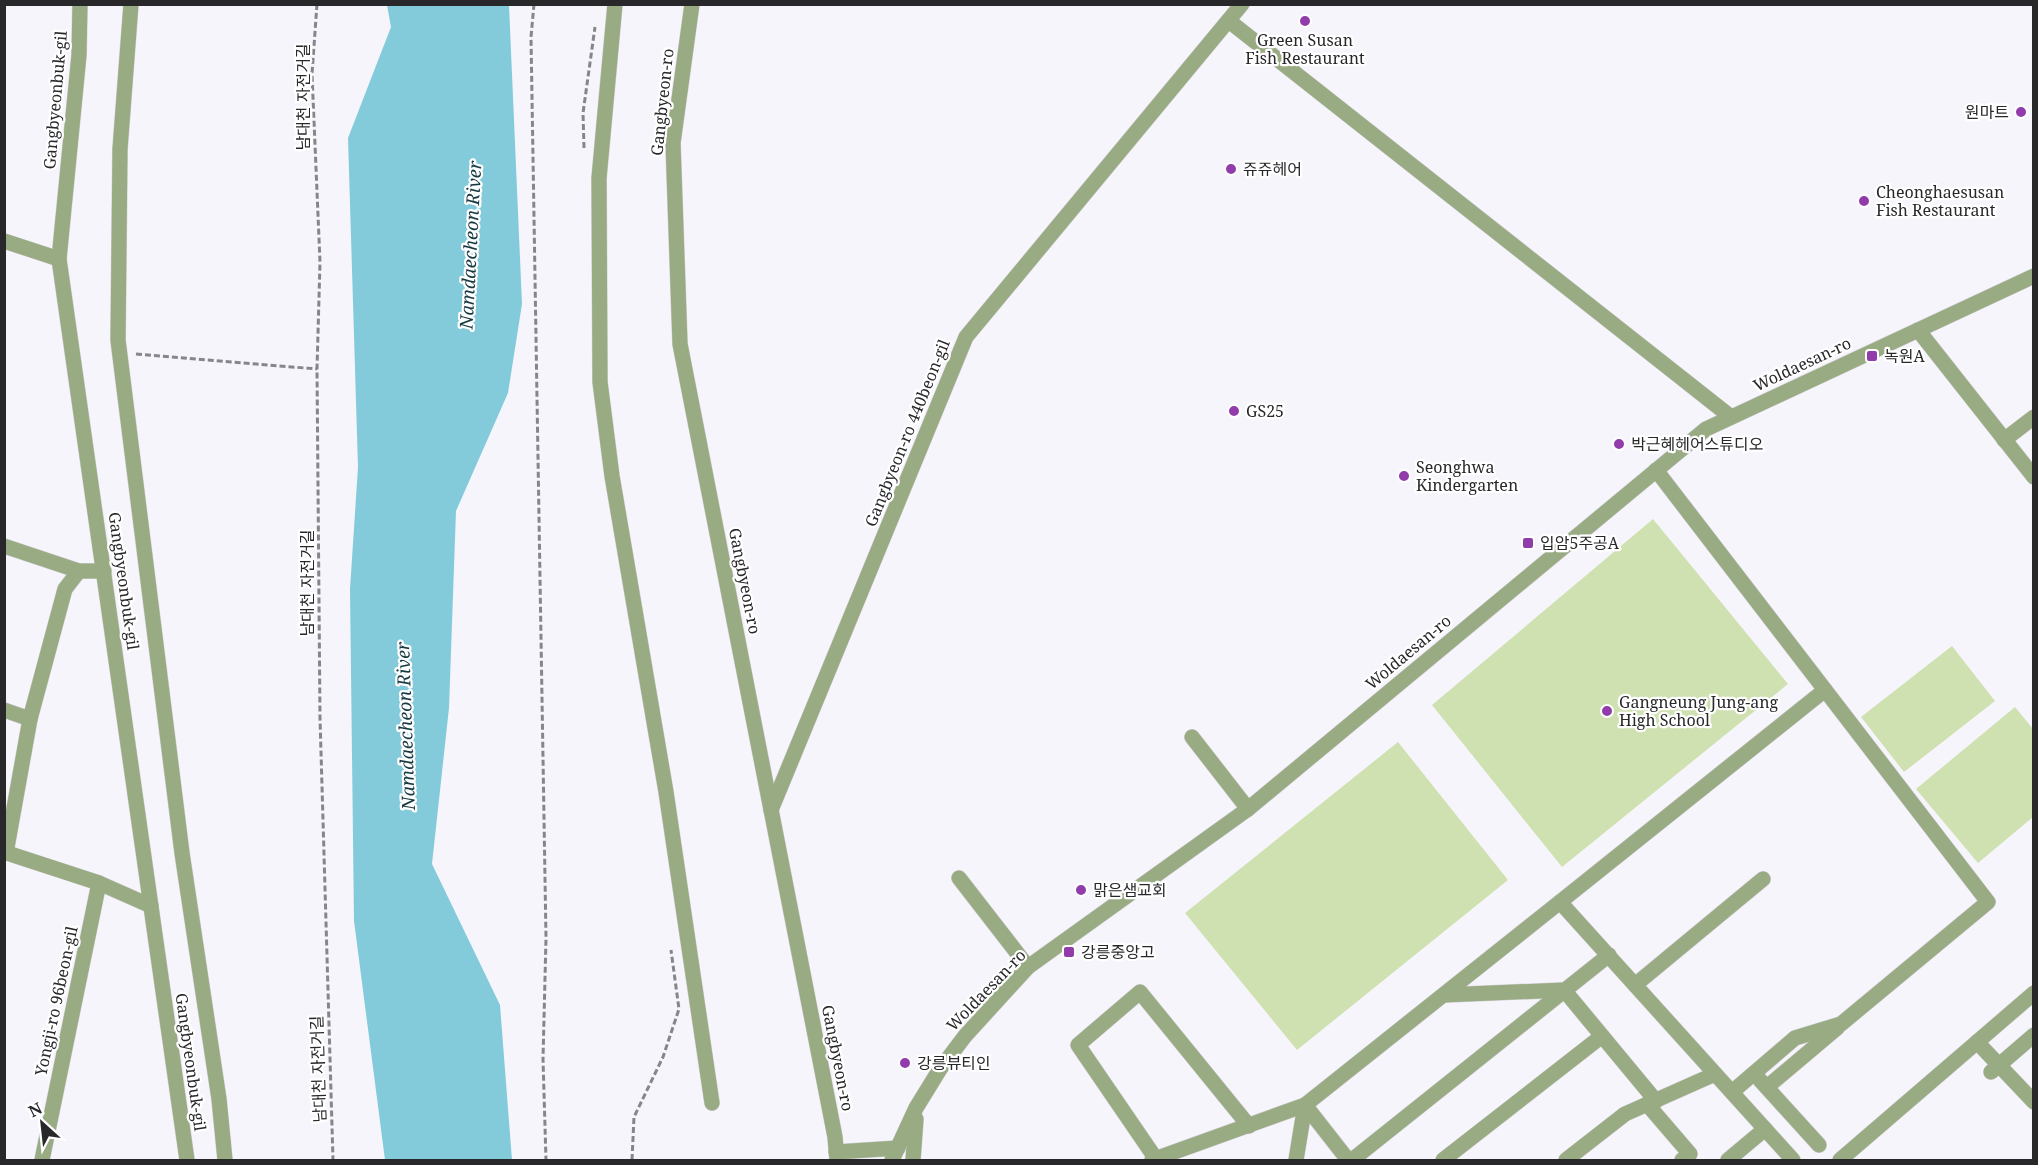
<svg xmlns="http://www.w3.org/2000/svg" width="2038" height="1165" viewBox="0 0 2038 1165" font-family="'Noto Serif','Noto Sans KR',serif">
<rect width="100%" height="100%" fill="#f7f5fc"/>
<g fill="#cfe1b1">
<path d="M1653,519L1788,684L1562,867L1432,705Z"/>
<path d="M1952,646L1995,701L1904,772L1861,717Z"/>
<path d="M2015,707L2033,729V817L1978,863L1916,789Z"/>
<path d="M1398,742L1508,880L1297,1050L1185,913Z"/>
</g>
<path fill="#83cbdb" d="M387,5H509L522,304L508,393L456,511L449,708L432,864L500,1005L512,1160H385L354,921L350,589L358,467L348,138L391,27Z"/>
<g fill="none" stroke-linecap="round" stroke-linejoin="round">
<defs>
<g id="minor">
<path d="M80,4L79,55L59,259L187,1160"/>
<path d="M131,4L120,149L118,340L182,853L219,1099L225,1160"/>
<path d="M615,4L599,178L600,382L612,476L666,792L712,1103"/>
<path d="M692,4L673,143L680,344L835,1137L837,1160"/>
<path d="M1229,21L1731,417"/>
<path d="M4,241L59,259"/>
<path d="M1918,330L2034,477"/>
<path d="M2004,440L2034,417"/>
<path d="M1656,470L1988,902L1841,1024L1795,1038L1732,1092"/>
<path d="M4,546L79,571H104"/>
<path d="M4,710L30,719"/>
<path d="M1192,737L1248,809"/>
<path d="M771,810L966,337L1242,4"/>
<path d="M4,852L99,883L151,906"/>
<path d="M6,853L30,719L65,589L79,571"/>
<path d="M959,878L1028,967"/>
<path d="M1560,902L1825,690"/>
<path d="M1635,985L1763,879"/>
<path d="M1444,995L1564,990L1656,1101"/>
<path d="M1977,1042L2034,1102"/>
<path d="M1991,1072L2034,1035"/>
<path d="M1760,1080L1819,1145"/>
<path d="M1767,1087L1837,1028"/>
<path d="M1647,1104L1690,1154L1682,1160"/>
<path d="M1305,1105L1348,1160"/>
<path d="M836,1152L898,1148"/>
<path d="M1156,1159L1078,1045L1140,992L1249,1126"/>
<path d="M42,1160L99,883"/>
<path d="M892,1160L916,1108L940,1069L965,1036L1028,967L1248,809L1706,429L2034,276"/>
<path d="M913,1160L916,1119"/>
<path d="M1152,1160L1305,1105L1560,902L1793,1160"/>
<path d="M1296,1160L1305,1105"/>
<path d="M1352,1160L1609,955"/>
<path d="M1443,1160L1602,1036"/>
<path d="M1566,1160L1625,1114L1715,1074"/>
<path d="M1728,1160L1765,1129"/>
<path d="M1840,1160L2034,993"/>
</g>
</defs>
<use href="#minor" stroke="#d2d0d6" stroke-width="16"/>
<g stroke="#868589" stroke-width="3" stroke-dasharray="6 3" stroke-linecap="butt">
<path d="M317,4L312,74L320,262L317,369L320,718L333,1160"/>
<path d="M534,4L531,37L546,938L543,1059L546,1160"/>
<path d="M584,148L583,113L595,27"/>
<path d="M136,354L317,369"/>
<path d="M632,1160L634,1117L663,1057L679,1009L671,950"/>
</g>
<use href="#minor" stroke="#99ab82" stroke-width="15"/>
</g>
<g fill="#913caa" stroke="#fff" stroke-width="2">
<circle cx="1305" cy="21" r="6"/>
<circle cx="2021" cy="112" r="6"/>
<circle cx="1231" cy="169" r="6"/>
<circle cx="1864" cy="201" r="6"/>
<rect x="1866" y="350" width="12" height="12" rx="3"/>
<circle cx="1234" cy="411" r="6"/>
<circle cx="1619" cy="444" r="6"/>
<circle cx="1404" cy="476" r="6"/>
<rect x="1522" y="537" width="12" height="12" rx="3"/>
<circle cx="1607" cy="711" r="6"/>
<circle cx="1081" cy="890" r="6"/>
<rect x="1063" y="946" width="12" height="12" rx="3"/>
<circle cx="905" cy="1063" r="6"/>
</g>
<g text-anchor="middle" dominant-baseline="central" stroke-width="4.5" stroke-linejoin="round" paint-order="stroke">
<g font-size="16" fill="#28272a" stroke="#fff" text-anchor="start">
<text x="1305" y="40" text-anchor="middle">Green Susan<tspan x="1305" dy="18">Fish Restaurant</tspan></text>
<text x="2009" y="112" text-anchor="end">원마트</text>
<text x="1243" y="169">쥬쥬헤어</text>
<text x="1876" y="192">Cheonghaesusan<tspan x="1876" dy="18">Fish Restaurant</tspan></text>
<text x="1884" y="356">녹원A</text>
<text x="1246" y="411">GS25</text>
<text x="1631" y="444">박근혜헤어스튜디오</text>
<text x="1416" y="467">Seonghwa<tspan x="1416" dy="18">Kindergarten</tspan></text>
<text x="1540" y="543">입암5주공A</text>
<text x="1619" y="702">Gangneung Jung-ang<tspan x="1619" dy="18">High School</tspan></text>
<text x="1093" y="890">맑은샘교회</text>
<text x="1081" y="952">강릉중앙고</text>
<text x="917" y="1063">강릉뷰티인</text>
</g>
<g font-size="16" fill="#28272a" stroke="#fff">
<text transform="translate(303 97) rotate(-90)">남대천 자전거길</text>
<text transform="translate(55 100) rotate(-85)">Gangbyeonbuk-gil</text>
<text transform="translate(662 102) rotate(-84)">Gangbyeon-ro</text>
<text transform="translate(1802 364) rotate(-25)">Woldaesan-ro</text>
<text transform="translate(907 433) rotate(-68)">Gangbyeon-ro 440beon-gil</text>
<text transform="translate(124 581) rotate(82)">Gangbyeonbuk-gil</text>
<text transform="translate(745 581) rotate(79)">Gangbyeon-ro</text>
<text transform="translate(307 583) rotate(-90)">남대천 자전거길</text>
<text transform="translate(1408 652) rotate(-40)">Woldaesan-ro</text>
<text transform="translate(986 990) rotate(-46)">Woldaesan-ro</text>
<text transform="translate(56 1001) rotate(-78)">Yongji-ro 96beon-gil</text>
<text transform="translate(838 1058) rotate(79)">Gangbyeon-ro</text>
<text transform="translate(191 1062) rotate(82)">Gangbyeonbuk-gil</text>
<text transform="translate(318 1069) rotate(-92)">남대천 자전거길</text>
</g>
<g font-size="18" font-style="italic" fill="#173941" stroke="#fff">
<text transform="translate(470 245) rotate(-87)">Namdaecheon River</text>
<text transform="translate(405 726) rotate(-92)">Namdaecheon River</text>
</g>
</g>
<rect width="2038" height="1165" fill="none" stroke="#28272a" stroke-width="12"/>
<g transform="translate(42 1123) rotate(333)" stroke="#ffffff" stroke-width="4.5" paint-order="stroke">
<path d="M0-4.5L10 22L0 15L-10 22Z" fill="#28272a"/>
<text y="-9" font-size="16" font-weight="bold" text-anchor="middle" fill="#28272a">N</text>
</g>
</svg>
